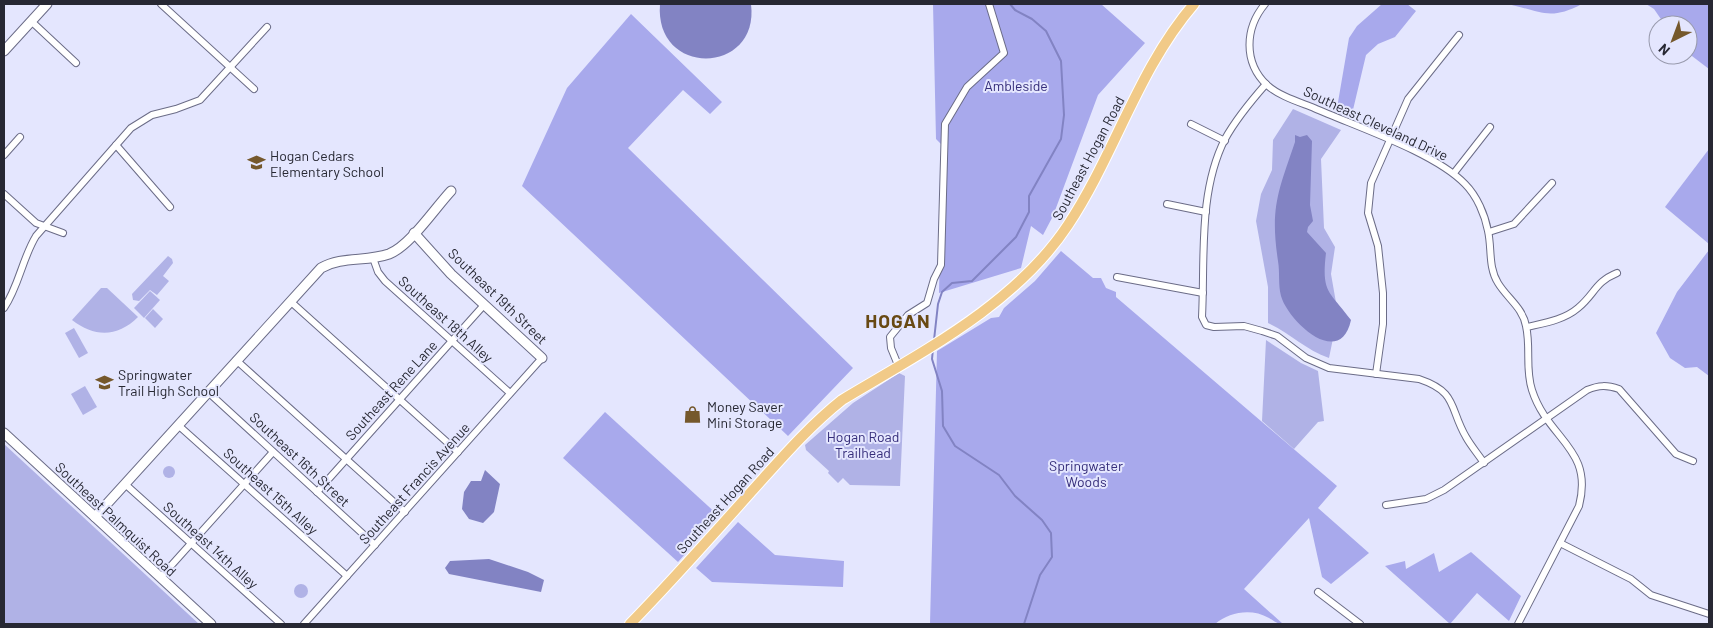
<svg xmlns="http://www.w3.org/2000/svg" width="1713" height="628" viewBox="0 0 1713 628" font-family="Barlow,sans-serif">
<rect width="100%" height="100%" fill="#e4e6fe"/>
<g fill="#b0b2e6">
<path d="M1293,109L1341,130L1321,159L1324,228L1335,247L1331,274L1338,314L1329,358C1306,350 1290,333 1268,323V287L1256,221L1261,194L1272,170L1273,140Z"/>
<path d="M168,256L172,259L173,263L163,276L169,281L157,295L150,290L139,301L133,300L132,294Z"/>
<path d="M101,288H107L138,317C118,337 95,338 72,320Z"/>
<path d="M150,291L160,300L144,318L134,308Z"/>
<path d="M153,309L163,319L155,328L145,318Z"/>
<path d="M74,328L88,353L79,358L65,333Z"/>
<path d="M1266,340L1301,363L1318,371L1324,421L1318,422L1294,449L1262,421Z"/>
<path d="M899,373L905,376L900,486L850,485L843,478L838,483L828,473L829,471L806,450L805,445L853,403Z"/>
<path d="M85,386L97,407L83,415L71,394Z"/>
<path d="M4,444L199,624H4Z"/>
<circle cx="169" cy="472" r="6"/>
<circle cx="301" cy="591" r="7"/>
</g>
<g fill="#a8a9ec">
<path d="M933,4H1101L1145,43L1098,95L1053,216L1043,235L1031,226L1021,268L939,293L942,145L936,139Z"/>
<path d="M1382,4H1407L1416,11L1395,37L1378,44L1366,55L1352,114L1337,108L1349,38L1357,26Z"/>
<path d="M1506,4H1582C1548,22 1540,10 1506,4Z"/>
<path d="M1646,4H1709V69L1688,53V25H1665L1654,9Z"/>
<path d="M631,14L722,102L710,114L683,90L628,148L853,368L788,436L522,186L567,88Z"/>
<path d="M1709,149V244L1665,207Z"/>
<path d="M1709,250V376L1697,367L1685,368L1670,358L1656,333L1677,292Z"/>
<path d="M1061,251L1093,278H1101L1106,288L1116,292V297L1337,486L1318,508L1369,553L1331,584L1322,577L1309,518L1244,589L1283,624C1277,624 1274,621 1269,618C1251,608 1230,612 1215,624H930L937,351L991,318L999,317L1004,308L1035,281Z"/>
<path d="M605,412L719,516L678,562L563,458Z"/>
<path d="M738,522L775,555L844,561L843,587L712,582L696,568Z"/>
<path d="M1471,552L1521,596L1509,621L1477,593L1450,624L1385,566L1405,561L1406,569L1434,553L1439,572Z"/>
</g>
<g fill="#8283c3">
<path d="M660,4H751C760,75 654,78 660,4Z"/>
<path d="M1295,135L1300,137L1307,135L1312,141L1310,205L1313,221L1308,227L1307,232L1326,253C1321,294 1330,291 1351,320C1340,370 1288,321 1281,296C1278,284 1280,273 1278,261C1270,208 1278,192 1295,142Z"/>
<path d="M485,470L500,484L494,512L483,523L469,519L462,509L464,492L471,481H481Z"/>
<path d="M489,559L528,572L544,580L541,592L449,574L445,568L450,561Z"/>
</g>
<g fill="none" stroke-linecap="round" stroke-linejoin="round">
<g stroke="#8283c3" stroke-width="2">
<path d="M934,340L938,304L942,292L952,283L972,281L1016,237L1029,212V196L1061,139L1064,115L1061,61L1046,31L1032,19L1015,10L1010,4"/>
<path d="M933,349L932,359L942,391L943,426L955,446L999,475L1015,496L1042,520L1051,533L1052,557L1040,575L1024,624"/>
</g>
<defs>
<g id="street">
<path d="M161,4L254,89"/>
<path d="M1265,4C1245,28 1243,62 1267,85C1279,96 1299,102 1314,108C1357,127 1434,152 1465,184C1477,196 1485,215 1488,231C1492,248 1488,267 1498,283C1507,298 1523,308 1526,326C1531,348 1525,369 1532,390C1548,440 1594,448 1579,506L1518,624"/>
<path d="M31,21L76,63"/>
<path d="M1266,84C1251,101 1236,119 1225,139C1198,192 1205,259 1202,317L1206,325L1214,327L1244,326L1262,331L1277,336L1306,358L1329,368L1419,379C1458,392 1449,408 1466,437C1471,446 1478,454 1484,463"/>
<path d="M1191,124L1225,141"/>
<path d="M116,145L170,207"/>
<path d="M4,155L20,137"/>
<path d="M1454,173L1490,127"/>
<path d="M4,194L36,223L63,233"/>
<path d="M1167,204L1206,212"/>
<path d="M1489,232L1514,224L1552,183"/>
<path d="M373,258L378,272L385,281L510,393"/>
<path d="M1117,277L1203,293"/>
<path d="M290,301L458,452"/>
<path d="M4,308C19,286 22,259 36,236L131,128L152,115L176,109L200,100L267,27"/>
<path d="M1527,327C1544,323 1564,320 1578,308C1595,294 1595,282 1617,273"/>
<path d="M236,360L405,512"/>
<path d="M898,365L891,348L890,337L908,315L927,303L934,279L941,265L945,124L967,87L1004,53L989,4"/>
<path d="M1376,374L1383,324V293L1378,246L1368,213L1371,183L1408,99L1459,35"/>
<path d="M208,392L375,545"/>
<path d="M178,425L347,576"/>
<path d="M125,484L281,624"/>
<path d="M317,492L484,305"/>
<path d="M1386,505L1426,499L1444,490L1587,390C1599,385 1607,385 1619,389L1676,454L1693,461"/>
<path d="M1560,543L1631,579L1651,595L1709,614"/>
<path d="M160,578L273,452"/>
<path d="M1318,592L1360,624"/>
<path d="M304,624L542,358"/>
</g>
<g id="secondary">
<path d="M4,51L47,4"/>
<path d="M414,233L451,274L542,358"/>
<path d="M4,433L211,624"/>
<path d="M95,517L321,268C342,256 366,262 389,254C410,246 435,208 451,191"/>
</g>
<path id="primary" d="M630,624C672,581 711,537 751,492C780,460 808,427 842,400C922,352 1016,304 1068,225C1115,154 1138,69 1194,4"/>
</defs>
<use href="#street" stroke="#6b6c87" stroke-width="8"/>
<use href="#secondary" stroke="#6b6c87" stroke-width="11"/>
<use href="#primary" stroke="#fff" stroke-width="12"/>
<use href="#street" stroke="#fff" stroke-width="6"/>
<use href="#secondary" stroke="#fff" stroke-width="9"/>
<use href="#primary" stroke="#f1ca88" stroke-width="10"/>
</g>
<defs>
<symbol id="school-bare" viewBox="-9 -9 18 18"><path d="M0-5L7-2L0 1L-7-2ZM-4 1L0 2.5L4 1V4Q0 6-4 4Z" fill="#75582c" stroke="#e4e6fe" stroke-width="2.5" paint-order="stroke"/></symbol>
<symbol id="shop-bare" viewBox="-9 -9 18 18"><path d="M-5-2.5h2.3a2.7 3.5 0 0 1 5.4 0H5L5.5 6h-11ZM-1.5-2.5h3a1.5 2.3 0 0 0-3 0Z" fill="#75582c" stroke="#e4e6fe" stroke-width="2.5" paint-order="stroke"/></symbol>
</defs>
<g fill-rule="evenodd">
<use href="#school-bare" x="244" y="150" width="25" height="25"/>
<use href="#school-bare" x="92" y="370" width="25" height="25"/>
<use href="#shop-bare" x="680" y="402" width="25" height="25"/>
</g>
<g text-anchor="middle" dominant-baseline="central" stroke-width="4" stroke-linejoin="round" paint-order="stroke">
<g font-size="14" fill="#352d7a" stroke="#e4e6fe">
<text x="1016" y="85">Ambleside</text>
<text x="863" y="436">Hogan Road<tspan x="863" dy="16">Trailhead</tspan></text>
<text x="1086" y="465">Springwater<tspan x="1086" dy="16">Woods</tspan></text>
</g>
<g font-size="14" fill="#272833" stroke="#e4e6fe">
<text transform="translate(1376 123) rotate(25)">Southeast Cleveland Drive</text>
<text transform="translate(1088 158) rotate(-62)">Southeast Hogan Road</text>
<text transform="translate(498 296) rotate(44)">Southeast 19th Street</text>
<text transform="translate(446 319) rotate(42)">Southeast 18th Alley</text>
<text transform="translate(391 390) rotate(-48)">Southeast Rene Lane</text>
<text transform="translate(300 459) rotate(43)">Southeast 16th Street</text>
<text transform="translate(414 483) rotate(-48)">Southeast Francis Avenue</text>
<text transform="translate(271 491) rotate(42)">Southeast 15th Alley</text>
<text transform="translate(725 500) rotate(-48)">Southeast Hogan Road</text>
<text transform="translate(116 519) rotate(43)">Southeast Palmquist Road</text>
<text transform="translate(211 545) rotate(42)">Southeast 14th Alley</text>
</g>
<g font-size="14" fill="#272833" stroke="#e4e6fe" text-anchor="start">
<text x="270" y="155">Hogan Cedars<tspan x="270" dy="16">Elementary School</tspan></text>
<text x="118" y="374">Springwater<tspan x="118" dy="16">Trail High School</tspan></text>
<text x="707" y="406">Money Saver<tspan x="707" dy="16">Mini Storage</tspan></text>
</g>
<g font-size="19" font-weight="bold" letter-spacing="1" fill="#684913" stroke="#e4e6fe">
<text x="898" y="320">HOGAN</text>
</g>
</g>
<rect width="1713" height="628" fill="none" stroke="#272833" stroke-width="10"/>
<g transform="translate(1673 40) rotate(222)"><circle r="24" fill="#e4e6fe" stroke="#989aad"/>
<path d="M0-4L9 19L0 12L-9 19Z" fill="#75582c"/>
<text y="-8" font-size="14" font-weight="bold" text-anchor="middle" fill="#272833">N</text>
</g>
</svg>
